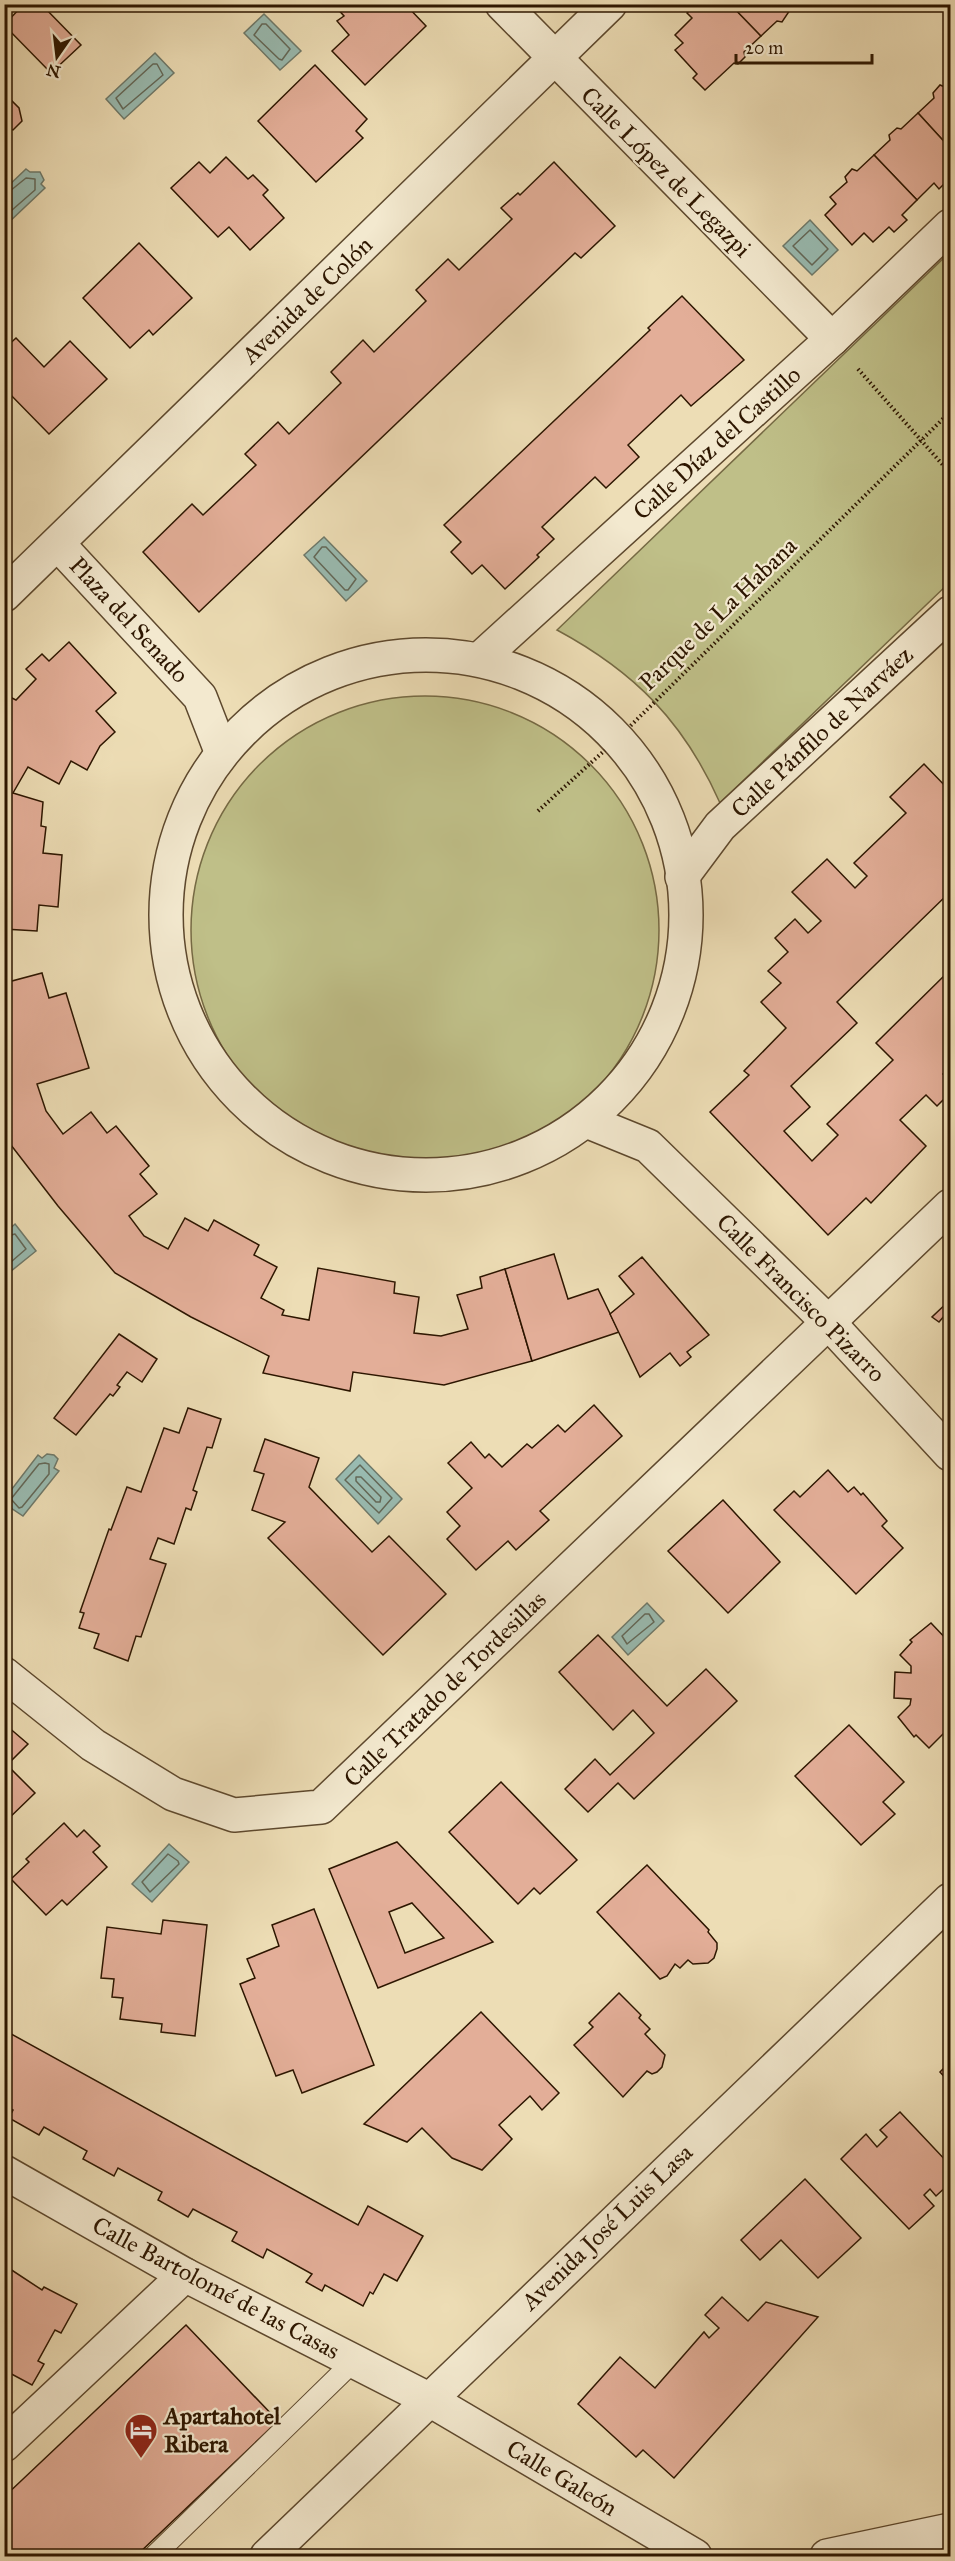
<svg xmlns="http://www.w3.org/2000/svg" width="955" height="2561" viewBox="0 0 955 2561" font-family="'IM FELL Great Primer',serif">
<rect width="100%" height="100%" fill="#edddb5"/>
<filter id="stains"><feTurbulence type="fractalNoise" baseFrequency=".00333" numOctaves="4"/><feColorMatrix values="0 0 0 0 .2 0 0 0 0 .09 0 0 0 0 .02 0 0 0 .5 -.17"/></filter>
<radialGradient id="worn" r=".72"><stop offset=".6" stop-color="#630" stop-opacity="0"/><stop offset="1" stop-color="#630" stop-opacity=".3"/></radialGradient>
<g fill="#bfbf88" stroke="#766a44" stroke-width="1.5">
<path d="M950,252V582L720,803C684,722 635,672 557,630Z"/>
<circle cx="425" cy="930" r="234"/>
</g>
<g fill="#99bbb1" stroke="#6e796a" stroke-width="1.5">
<path d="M264,14L301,51L280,70L244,33Z"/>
<path d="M155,53L174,73L124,119L106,99Z"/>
<path d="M26,169L30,172H40L44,180L41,184L45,188L7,224L5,220V189Z"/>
<path d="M810,220L838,250L812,275L783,246Z"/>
<path d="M324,537L367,581L346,601L304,555Z"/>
<path d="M15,1224L36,1251L5,1276V1233Z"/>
<path d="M47,1454L54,1455L58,1459L54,1468L59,1471L23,1516L5,1504V1498L38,1455L42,1458Z"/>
<path d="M359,1455L402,1499L378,1524L336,1479Z"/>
<path d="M647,1603L664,1621L628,1655L612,1637Z"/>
<path d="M169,1844L189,1862L152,1902L132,1884Z"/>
</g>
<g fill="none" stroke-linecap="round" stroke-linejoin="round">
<g stroke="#636858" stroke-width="1.5">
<path d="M262,24H266L290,49L282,60L279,59L254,35Z"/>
<path d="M153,64H157L163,75L123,109L116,98Z"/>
<path d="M4,192L10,191L26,178L35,179V190L4,217"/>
<path d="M810,230L828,249L812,265L793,246Z"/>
<path d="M322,547H326L356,579L348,590H345L314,557Z"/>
<path d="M4,1237L15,1234L26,1249L4,1268"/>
<path d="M45,1463L49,1464V1474L22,1507L19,1508L11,1499L39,1464Z"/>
<path d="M360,1465L392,1498L379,1513L345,1480Z"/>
<path d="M356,1477H361L381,1497L380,1502H376L356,1481Z"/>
<path d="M645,1614H649L654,1622L627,1644L622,1636Z"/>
<path d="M168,1854L178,1861L179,1864L150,1892L142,1882Z"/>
</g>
</g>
<g fill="#e3ae98" stroke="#2d1600" stroke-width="1.5" fill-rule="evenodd">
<path d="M24,4H41L81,45L51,73L4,25Z"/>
<path d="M333,4H405L426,26L365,85L332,51L349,35L337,21L344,16Z"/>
<path d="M696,4H730L761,36L744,52L745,57L738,64L734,63L705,90L693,78L697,74L675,50L683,43L675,35L692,18L687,13Z"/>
<path d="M730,4H794L782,22L777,21L761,36Z"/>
<path d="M315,65L367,119L356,131L363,138L316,182L258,121Z"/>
<path d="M950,82V148L918,113L934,98L933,93L940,85L945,87Z"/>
<path d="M4,93L19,108L22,121L13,130L4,128Z"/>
<path d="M918,113L950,148V168L946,172L950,178L939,189L934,183L917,200L874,155L890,140L889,135L897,128L901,129Z"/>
<path d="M874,155L917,200L902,215L907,220L894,232L889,227L873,242L864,233L852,245L825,215L836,204L830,197L847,182L845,177L852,169L857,171Z"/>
<path d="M226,157L248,179L253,175L268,190L263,195L284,218L250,250L229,227L218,237L171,188L199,162L210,173Z"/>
<path d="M554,162L615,226L581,258L575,253L199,612L143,552L192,504L203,515L256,465L245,454L278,422L289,434L341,383L331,372L363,340L374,352L426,301L416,290L448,259L459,270L512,219L501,208L518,193L520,195Z"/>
<path d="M139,243L192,298L153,335L149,330L130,348L83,298Z"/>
<path d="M682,296L744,360L691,406L681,395L628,445L639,457L606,488L595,477L542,527L554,539L537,555L539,557L505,589L482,565L472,574L451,552L461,542L444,525L650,330L648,328Z"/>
<path d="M16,338L44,367L70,341L107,379L49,434L4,388V349Z"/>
<path d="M69,642L116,693L96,711L115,732L100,746L87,770L71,761L59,784L28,767L13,793L43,802L41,826L46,827L43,853L62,855L58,907L39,905L37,931L4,929V708L10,697L16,700L36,679L26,669L42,654L49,661Z"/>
<path d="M924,764L950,791V892L837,1002L857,1023L791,1086L810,1107L784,1131L812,1161L838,1135L827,1124L893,1060L876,1043L950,970V1066L943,1074L950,1082V1093L937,1106L926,1095L900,1120L926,1146L871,1203L866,1198L828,1235L710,1112L749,1075L744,1071L786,1028L761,1002L781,983L768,971L788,952L775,938L795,919L808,933L821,921L792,892L827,859L855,888L867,876L854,863L906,813L890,797Z"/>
<path d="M4,970L8,982L42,973L49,998L66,993L89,1068L37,1084L46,1111L63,1134L91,1112L107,1133L116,1126L149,1166L140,1174L157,1194L129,1216L144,1236L168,1249L185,1218L208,1231L214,1220L259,1245L254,1255L277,1267L261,1298L284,1310L282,1315L309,1320L318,1268L395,1282L394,1293L419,1297L414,1333L441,1336L468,1329L457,1295L482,1288L480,1277L505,1269L532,1361L444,1385L353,1372L350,1391L263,1373L269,1356L191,1317L115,1273L58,1206L4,1136Z"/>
<path d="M554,1254L568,1299L598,1289L619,1332L532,1361L505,1269Z"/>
<path d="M642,1257L709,1335L687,1352L691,1357L680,1366L670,1353L640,1377L610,1314L634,1294L619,1276Z"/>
<path d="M950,1300V1321L945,1315L939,1322L932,1317Z"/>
<path d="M119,1334L157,1359L142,1382L127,1372L117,1385L120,1387L113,1396L110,1394L76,1435L54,1418Z"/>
<path d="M594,1405L622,1436L540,1511L549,1520L516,1550L508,1541L476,1570L447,1539L460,1526L447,1512L472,1488L448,1463L471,1442L485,1458L489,1454L502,1467L527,1444L532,1448L558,1425L565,1432Z"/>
<path d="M188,1408L221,1419L212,1448L207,1447L193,1490L197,1492L191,1510L186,1508L174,1544L158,1538L150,1559L166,1564L141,1637L136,1636L128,1661L94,1648L99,1634L79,1628L84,1613L80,1612L109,1529L111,1530L127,1487L141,1492L164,1428L179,1433Z"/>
<path d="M265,1439L319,1458L309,1487L372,1552L389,1536L446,1594L383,1655L268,1538L285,1522L252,1510L264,1474L254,1471Z"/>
<path d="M828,1470L848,1492L854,1487L861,1495L863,1493L887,1521L882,1526L903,1548L856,1594L774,1510L794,1491L800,1497Z"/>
<path d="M723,1500L780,1562L728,1613L668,1551Z"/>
<path d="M931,1623L950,1643L946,1704L950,1708V1727L929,1748L916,1735L914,1737L898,1717L910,1705L911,1699L894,1698L895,1672L911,1673V1666L900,1655L912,1642L910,1640Z"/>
<path d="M598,1635L667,1706L706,1669L737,1701L634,1799L618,1783L588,1812L565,1789L595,1759L610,1775L654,1733L633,1710L613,1730L559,1672Z"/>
<path d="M849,1725L904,1782L883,1802L895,1814L861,1845L795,1776Z"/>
<path d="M7,1726L28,1744L7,1765L35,1793L4,1823V1728Z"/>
<path d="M501,1782L577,1860L540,1894L534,1888L518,1904L449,1832Z"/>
<path d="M64,1823L77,1837L84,1830L100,1846L93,1852L107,1867L67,1905L62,1900L46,1915L11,1879L29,1862L26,1859Z"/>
<path d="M397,1842L493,1942L378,1988L329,1869ZM412,1903L444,1938L405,1953L389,1912Z"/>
<path d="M647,1865L709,1930L708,1932L717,1943V1949L714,1958L708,1963L693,1964L688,1960L680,1968L675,1964L667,1976L660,1979L597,1912Z"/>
<path d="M314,1909L374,2065L302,2093L293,2070L276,2076L240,1984L255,1978L247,1959L279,1946L272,1925Z"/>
<path d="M163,1920L207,1925L195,2036L161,2032L162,2024L120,2019L123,1998L112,1997L114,1979L101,1978L107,1927L161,1934Z"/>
<path d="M619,1993L641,2015L639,2018L650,2029L645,2034L665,2055L662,2067L657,2072L652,2074L647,2071L623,2097L574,2045L593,2027L589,2023Z"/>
<path d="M481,2012L559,2093L542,2110L530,2096L499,2125L512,2139L482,2170L452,2158L422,2128L407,2142L364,2124Z"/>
<path d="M4,2030L358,2225L368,2206L423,2236L397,2281L384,2274L373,2294L370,2292L363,2306L325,2285L322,2291L306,2282L312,2274L267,2249L263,2258L232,2241L237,2232L193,2209L188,2217L158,2200L162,2192L118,2168L114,2176L83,2159L87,2151L44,2127L39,2135L9,2118L13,2110L4,2105Z"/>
<path d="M950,2062V2083L940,2072Z"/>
<path d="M900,2112L950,2165V2183L936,2196L930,2189L924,2195L934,2206L909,2229L841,2159L866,2134L877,2147L887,2137L880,2130Z"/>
<path d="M805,2179L861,2238L818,2278L781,2240L760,2260L741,2240Z"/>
<path d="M4,2265L42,2290L44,2287L77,2304L61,2333L55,2330L38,2361L44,2364L32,2385L4,2370Z"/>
<path d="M722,2297L748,2321L766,2302L818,2317L674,2478L643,2450L636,2457L578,2404L620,2357L655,2388L704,2332L709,2338L719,2328L705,2315Z"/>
<path d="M186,2325L278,2421L136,2556H4V2497Z"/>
</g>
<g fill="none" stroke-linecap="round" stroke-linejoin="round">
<defs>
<path id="service" d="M154,2556L354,2361"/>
<g id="minor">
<path d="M502,4L832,339"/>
<path d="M58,544L200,697L221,751"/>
<path d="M4,595L610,4"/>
<circle cx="426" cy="915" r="260"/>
<path d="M481,658L832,339L950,226"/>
<path d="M682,877L720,826L950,613"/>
<path d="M589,1122L648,1146L829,1323L950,1454"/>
<path d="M4,1674L93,1745L173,1794L234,1815L321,1807L950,1206"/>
<path d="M4,2172L185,2275L430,2400L695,2556"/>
<path d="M4,2445L185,2275"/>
<path d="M827,2556L950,2530"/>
</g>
<path id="tertiary" d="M267,2556L950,1900"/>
</defs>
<use href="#service" stroke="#5d482d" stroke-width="22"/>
<use href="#minor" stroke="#5d482d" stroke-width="36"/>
<use href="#tertiary" stroke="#5d482d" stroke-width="36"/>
<g stroke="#2d1600" stroke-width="4" stroke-dasharray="1.5 3" stroke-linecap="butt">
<path d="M858,369L950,473"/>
<path d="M538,811L616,740L950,412"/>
</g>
<use href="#service" stroke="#f3e9cf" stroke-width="20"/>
<use href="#minor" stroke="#f3e9cf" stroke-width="33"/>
<use href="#tertiary" stroke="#f3e9cf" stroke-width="33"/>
</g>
<defs>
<symbol id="hotel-pin" viewBox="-11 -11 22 30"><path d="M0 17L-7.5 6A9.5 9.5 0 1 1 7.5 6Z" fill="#8f2418" stroke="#f3e9cf"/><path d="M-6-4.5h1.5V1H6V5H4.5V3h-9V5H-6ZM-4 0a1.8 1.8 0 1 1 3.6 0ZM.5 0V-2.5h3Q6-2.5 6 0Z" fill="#fff"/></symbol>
</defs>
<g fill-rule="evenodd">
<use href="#hotel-pin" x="122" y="2411" width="38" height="52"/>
</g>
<g text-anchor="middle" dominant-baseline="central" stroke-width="4.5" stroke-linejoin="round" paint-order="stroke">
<g font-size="24" fill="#2d1600" stroke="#f3e9cf">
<text transform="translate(666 172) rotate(45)">Calle López de Legazpi</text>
<text transform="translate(307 300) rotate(-44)">Avenida de Colón</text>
<text transform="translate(717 443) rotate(-42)">Calle Díaz del Castillo</text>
<text transform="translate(718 614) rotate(-44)">Parque de La Habana</text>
<text transform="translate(129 620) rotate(47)">Plaza del Senado</text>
<text transform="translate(822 732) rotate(-43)">Calle Pánfilo de Narváez</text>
<text transform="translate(801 1298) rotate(45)">Calle Francisco Pizarro</text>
<text transform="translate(445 1689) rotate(-44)">Calle Tratado de Tordesillas</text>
<text transform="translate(607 2227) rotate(-44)">Avenida José Luis Lasa</text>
<text transform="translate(216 2288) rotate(28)">Calle Bartolomé de las Casas</text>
<text transform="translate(562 2478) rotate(31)">Calle Galeón</text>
</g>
<g font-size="24" font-weight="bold" fill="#2d1600" stroke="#f3e9cf" text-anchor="start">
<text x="164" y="2416">Apartahotel<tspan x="164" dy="28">Ribera</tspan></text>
</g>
</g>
<rect width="955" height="2561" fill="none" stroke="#edddb5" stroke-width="24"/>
<rect x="6" y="6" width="943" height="2549" fill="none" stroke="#2d1600" stroke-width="3"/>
<rect x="12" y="12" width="931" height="2537" fill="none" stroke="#2d1600" stroke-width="1.5"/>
<g transform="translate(57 57) rotate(194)" stroke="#f3e9cf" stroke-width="4.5" paint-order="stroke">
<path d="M0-4.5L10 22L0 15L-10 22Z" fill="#2d1600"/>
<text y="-9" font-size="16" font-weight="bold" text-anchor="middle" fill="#2d1600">N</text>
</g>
<path d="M736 54v9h136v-9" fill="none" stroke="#2d1600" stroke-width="3"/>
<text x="745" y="54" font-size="18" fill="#2d1600" stroke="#f3e9cf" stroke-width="4.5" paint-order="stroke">20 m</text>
<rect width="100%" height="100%" filter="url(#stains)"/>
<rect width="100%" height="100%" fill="url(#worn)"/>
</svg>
